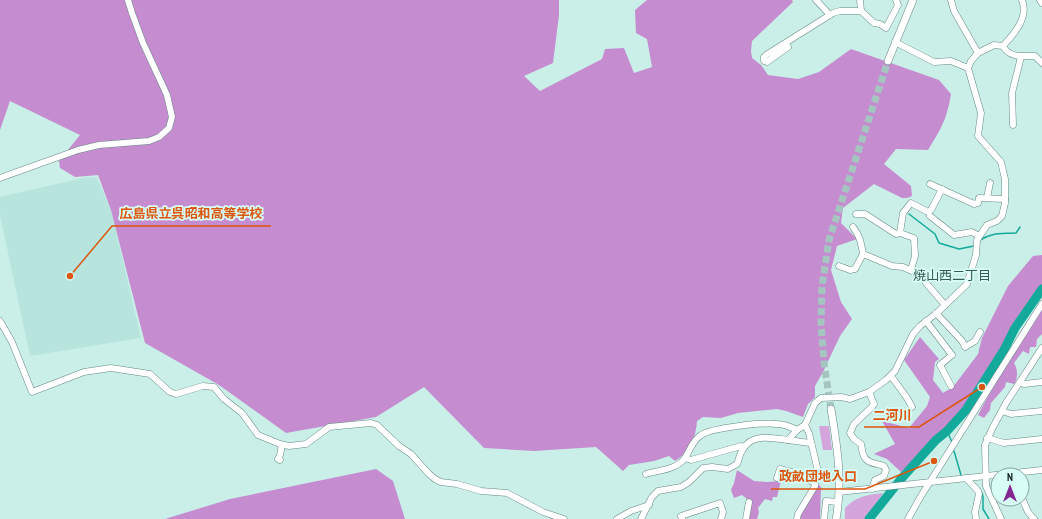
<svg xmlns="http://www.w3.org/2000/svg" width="1042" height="519" viewBox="0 0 1042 519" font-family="'PT Sans Narrow','Noto Sans JP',sans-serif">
<rect width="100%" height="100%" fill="#caefe9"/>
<path fill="#b7e5dd" d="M87,177L97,178L111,210L141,338L30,356L0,215V197Z"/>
<g fill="#d4a5dc">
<path d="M819,426H829L832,450H823Z"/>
<path d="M883,493L866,519H845V508C857,496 867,495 883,493Z"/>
</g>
<g fill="#c68cd0">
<path d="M0,0H559V15L553,63L524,76L540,91L602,59L605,49L624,48L634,73L652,67L647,39L636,33L635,10L647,0H792L793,2L752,41L751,51L752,58L761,65L768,75L798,79L819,72L851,49L939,80L951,94C947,119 941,129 928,150L896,149L884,164L911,186L912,196L907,198H902L874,184L843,208L841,223L857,239L837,246L831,270L841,302L852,319L840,336L823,372L815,386V397L808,404L803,417L786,411L777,409L738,413L721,418L703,417L697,421C696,438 689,452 675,461L669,456L654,461L629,465L623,471L596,447L534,451L484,448L424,387L376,417L286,433L219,385L145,343L111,210L98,175L75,177L60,168L59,161L80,135L10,101L0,130Z"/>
<path d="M1042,255V286L1015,322L996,358L964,411L901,472L887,459L874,454L895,444L882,421L909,428L927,406L930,397L904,360L920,337L939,359L935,362L933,380L943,393L953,387L978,354L982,338L1008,286L1033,256Z"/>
<path d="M1042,310V334L1037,339L1036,347H1030L1029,354L1023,351L1014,363C1018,369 1018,379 1014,384L1006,382L1005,387L991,403L990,410L984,418L978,415C997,378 1020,345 1042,310Z"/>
<path d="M376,469L393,481L405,519H165L230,499Z"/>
<path d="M737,470L754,481L767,482L781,481L777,497H773L772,501L765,499L758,508L759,512L757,519H749L752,503L742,495L734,498L731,490L734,483Z"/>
<path d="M819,485L821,487L820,519H799L798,518L814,490Z"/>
</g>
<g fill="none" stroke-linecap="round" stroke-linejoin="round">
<g stroke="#13aa9b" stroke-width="1.5">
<path d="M909,214L935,234L939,243L959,249L974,246"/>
<path d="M980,240C993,232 1001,234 1016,233L1020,227"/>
<path d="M947,431L952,442"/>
<path d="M954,451L961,475L963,477"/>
<path d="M982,493L983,497V509L989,519"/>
</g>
<path stroke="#13aa9b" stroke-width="9" d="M869,519L901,479L936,440L947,431L966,410L1004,350L1015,328L1042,289"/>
<path stroke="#a5c5c0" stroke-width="7" stroke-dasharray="7 3.5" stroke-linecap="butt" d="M831,409L824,363L821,323L822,286L829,240L888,61"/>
<defs>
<g id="minor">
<path d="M816,0L830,15"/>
<path d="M951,0L954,11L978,53"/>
<path d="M1040,0L1042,3"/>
<path d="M861,11L874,23L880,24L886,28L898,5L896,0"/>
<path d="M895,42L934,62L951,61L968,68"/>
<path d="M1003,46C1014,34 1029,18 1022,0"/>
<path d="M788,47L767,62L764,61V57L766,55L833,13L840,11H861L860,0"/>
<path d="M1013,125L1012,93L1021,57"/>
<path d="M0,178L78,150L99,145L149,141L159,137L169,128L172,117L167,95L143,43L132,13L128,0"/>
<path d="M930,184L974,204L978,203L979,198L1005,199"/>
<path d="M987,198L990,183"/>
<path d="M856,214H865L896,234L900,233L914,238L915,256L911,270"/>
<path d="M930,216L954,235L972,232L979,236"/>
<path d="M853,227C860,236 861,243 863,254"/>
<path d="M900,233L903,213L911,203L928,212L931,210L942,189"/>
<path d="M839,266L850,270L855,269L863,254L892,266L903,267L923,276L926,283L945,305"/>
<path d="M936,313L962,341L965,347L975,341L980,332"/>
<path d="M0,321L12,342L32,392L84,372L111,368L150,374L170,392L176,394L203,386L214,387L224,399L242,413L258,435L280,444L289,446L306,444L329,427L371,423L377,425L399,446L411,454L428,473L435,479L441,482L457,484L481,491L507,493L543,512L564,519"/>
<path d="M926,321L952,355L940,365L951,386"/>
<path d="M891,376L907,398L912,407"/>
<path d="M1020,382L1024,384L1042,382"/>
<path d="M869,392L874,404L872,407L854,424L850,433L854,439L861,444C862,448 862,451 863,454C866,464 876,463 884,466L886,470L884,476L875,480L872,489"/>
<path d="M1002,411L1011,414L1042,411"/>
<path d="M987,438L1004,443L1042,439"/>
<path d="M788,440L810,443"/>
<path d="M685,458L691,460L741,446L744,447"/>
<path d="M280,460L278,459L280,455L282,445"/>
<path d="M646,474C659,470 676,470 685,458C690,450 693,440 701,435C711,428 763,422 777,424C784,424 791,427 797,430"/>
<path d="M777,478L780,469L795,473L815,483L818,474L817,467L809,433L805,425"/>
<path d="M966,478L978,491L979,494L975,512L976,519"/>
<path d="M839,492L1042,470"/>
<path d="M1022,498L1028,512L1034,519"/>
<path d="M617,519L631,511L649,505"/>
<path d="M641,519L652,497L658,491L681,487L689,482L703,468L712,467L728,469L737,464C739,459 740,453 743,449C752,433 773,438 788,440L797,430L805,425L815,403L821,398L841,397L850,399L869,392L886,380L895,371L913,334L920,326L938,312L967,284L976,255L977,240L987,225L997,221L1002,216L1005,203V179L1001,162L978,136L981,113L968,68L971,61L978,53L994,45L1003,46C1009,58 1023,56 1035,56L1042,63"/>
<path d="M682,519L681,516L720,503L723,512L721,519"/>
<path d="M746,519L749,502"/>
<path d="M797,519L798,514L815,486V483"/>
<path d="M824,519L826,501L838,502"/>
<path d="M908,519L921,496L1042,304"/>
<path d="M1001,519L986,486L985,445L992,429L1006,403L1042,348"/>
</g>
<g id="major">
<path d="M888,61L913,0"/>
<path d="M831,409C837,445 843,482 836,519"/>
</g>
</defs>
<use href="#minor" stroke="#658782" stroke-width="7"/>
<use href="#major" stroke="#658782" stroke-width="8"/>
<use href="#minor" stroke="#fff" stroke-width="6"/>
<use href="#major" stroke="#fff" stroke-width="7"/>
</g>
<g text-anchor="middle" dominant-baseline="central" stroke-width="3.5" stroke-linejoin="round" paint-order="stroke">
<g font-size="13" fill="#395a55" stroke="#d7fdf6">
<text x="952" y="275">焼山西二丁目</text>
</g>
</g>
<path fill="none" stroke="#dd560d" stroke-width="1.5" d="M70 276L112 226H271M982 387L919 427H864M934 461L865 489H771"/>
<g fill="#dd560d" stroke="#d7fdf6" stroke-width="1.5">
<circle cx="70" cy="276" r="4"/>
<circle cx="982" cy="387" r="4"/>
<circle cx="934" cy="461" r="4"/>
</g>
<g font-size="13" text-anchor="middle" font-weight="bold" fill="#dd560d" stroke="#d7fdf6" stroke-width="3.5" stroke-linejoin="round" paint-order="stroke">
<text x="191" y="218">広島県立呉昭和高等学校</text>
<text x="892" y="420">二河川</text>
<text x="818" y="481">政畝団地入口</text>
</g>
<g transform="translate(1010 487)"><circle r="19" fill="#d7fdf6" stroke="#88a49f"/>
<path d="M0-3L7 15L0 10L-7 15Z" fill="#832692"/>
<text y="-6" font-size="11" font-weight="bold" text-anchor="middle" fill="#111f1d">N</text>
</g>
</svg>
